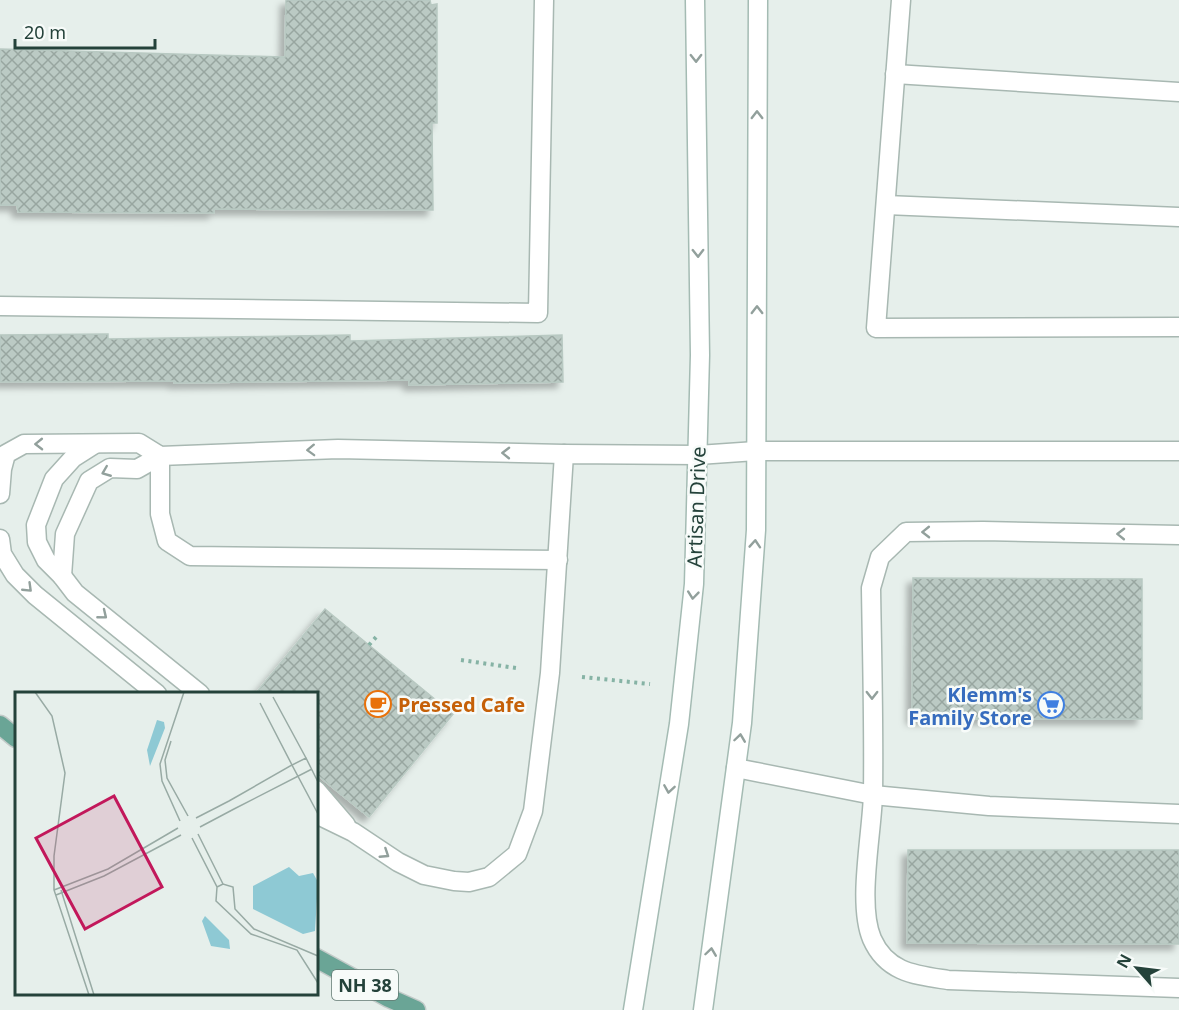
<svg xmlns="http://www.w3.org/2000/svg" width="1179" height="1010" viewBox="0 0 1179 1010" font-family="'Noto Sans',sans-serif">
<defs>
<pattern id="building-cross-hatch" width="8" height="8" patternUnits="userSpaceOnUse" patternTransform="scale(1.5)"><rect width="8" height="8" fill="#bbcac4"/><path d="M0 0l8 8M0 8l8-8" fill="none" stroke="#98a6a0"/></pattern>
<filter id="shadow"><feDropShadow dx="-5.5" dy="5.5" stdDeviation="3" flood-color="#0004"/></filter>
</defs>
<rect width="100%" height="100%" fill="#e6efeb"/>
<g fill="url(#building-cross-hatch)" stroke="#b8c9c2" stroke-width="1.5" filter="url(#shadow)">
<path d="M286,0H430L431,5L437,4V123H432L433,210L214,209V213L18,212L17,205H0V49L285,57Z"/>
<path d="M108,334V339L350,335V341L562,335L563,382L409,385V380L174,383V381L0,382V335Z"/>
<path d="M913,578L1142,579V719H912Z"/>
<path d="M325,609L453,714L369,817L316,774V693H256Z"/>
<path d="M908,850H1179V944L907,943Z"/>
</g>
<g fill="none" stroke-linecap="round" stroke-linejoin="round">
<defs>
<g id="lane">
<path d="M901,0L876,328L1179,327"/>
<path d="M895,74L1179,92"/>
<path d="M886,205L1179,217"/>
<path d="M0,306L538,313L544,0"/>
<path d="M95,444L73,458L54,479L36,525L37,542L46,560L62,576L75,593L200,694"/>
<path d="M160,456V514L167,541L190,556L558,560"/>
<path d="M0,494L2,469L6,454L24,444L139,443L160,456L338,449L564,454"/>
<path d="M1179,535L983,531L906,532L880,557L871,588C872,656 874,725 873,794C872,834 857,904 872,939C887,973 916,975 948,980L1179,988"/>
<path d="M0,539L2,554L15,575L35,595L157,694"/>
<path d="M62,576L65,534L89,481L110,468L137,469L160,456"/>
<path d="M736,768L873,795L989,806L1179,814"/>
<path d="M316,790L346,825"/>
<path d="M316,814L353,832L398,862L424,875L454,881L469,882L489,877L517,854L533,811L550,673L564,454L698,455L756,451H1179"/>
</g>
<g id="secondary">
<path d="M633,1010L679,724L694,584L700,355L695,0"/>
<path d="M703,1010L742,723L756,530L758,0"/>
</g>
<g id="primary">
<path d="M0,725L16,738"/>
<path d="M316,958L389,998L416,1010"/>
</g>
</defs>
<use href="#lane" stroke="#a8b8b2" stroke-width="21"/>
<use href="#secondary" stroke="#a4bbb3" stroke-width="21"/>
<use href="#primary" stroke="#c2cac8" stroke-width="21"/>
<g stroke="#86b3a5" stroke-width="4" stroke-dasharray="3 4.5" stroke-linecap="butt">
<path d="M369,645L378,635"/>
<path d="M461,660L516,668"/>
<path d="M582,677L650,684"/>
</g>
<use href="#lane" stroke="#fff" stroke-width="18"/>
<use href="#secondary" stroke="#fff" stroke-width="18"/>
<use href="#primary" stroke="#6aa596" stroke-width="18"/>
</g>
<defs><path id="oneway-chevron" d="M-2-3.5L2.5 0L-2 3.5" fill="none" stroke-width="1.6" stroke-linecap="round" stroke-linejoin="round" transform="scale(1.5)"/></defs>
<g stroke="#92a09c">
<use href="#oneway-chevron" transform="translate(696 58) rotate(89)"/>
<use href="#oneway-chevron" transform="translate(757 115) rotate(-90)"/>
<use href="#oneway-chevron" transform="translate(698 253) rotate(89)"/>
<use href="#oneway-chevron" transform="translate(757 310) rotate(-90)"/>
<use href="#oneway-chevron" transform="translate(39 444) rotate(179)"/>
<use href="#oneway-chevron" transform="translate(311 450) rotate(178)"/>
<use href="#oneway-chevron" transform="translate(506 453) rotate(-179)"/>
<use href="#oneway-chevron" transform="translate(106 472) rotate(158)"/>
<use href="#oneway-chevron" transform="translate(926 532) rotate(179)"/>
<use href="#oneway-chevron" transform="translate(1121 534) rotate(-179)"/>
<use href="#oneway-chevron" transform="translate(755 544) rotate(-86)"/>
<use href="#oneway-chevron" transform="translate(28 588) rotate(44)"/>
<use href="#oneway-chevron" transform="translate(693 595) rotate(96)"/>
<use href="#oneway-chevron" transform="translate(103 615) rotate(39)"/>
<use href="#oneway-chevron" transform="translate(872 695) rotate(90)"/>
<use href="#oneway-chevron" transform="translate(740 738) rotate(-82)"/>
<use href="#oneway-chevron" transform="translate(669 789) rotate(99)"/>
<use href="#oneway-chevron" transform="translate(385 854) rotate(33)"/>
<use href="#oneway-chevron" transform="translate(711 952) rotate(-82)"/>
</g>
<defs>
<symbol id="cafe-ring" viewBox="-11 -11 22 22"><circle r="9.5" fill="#f7fbf9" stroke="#e8710a" stroke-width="1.5"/><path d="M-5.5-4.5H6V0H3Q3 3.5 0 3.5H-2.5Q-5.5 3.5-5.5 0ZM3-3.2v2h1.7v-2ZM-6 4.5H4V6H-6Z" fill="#e8710a"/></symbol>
<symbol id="supermarket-ring" viewBox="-11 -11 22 22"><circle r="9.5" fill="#f7fbf9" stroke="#3f7fe0" stroke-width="1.5"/><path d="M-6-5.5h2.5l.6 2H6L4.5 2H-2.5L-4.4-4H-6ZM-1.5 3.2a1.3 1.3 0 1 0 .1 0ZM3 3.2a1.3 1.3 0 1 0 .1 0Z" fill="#3f7fe0"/></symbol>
</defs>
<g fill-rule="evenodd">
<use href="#cafe-ring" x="363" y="689" width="30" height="30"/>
<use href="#supermarket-ring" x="1036" y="690" width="30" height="30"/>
</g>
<g text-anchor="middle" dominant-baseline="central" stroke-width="5" stroke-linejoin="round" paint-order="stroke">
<rect fill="#f7fbf9" stroke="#637a73" stroke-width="1.5" x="332" y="970" width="66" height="30" rx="4.5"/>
<g font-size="18" font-weight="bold" fill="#24423a">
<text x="365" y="985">NH 38</text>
</g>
<g font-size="20" fill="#24423a" stroke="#f7fbf9">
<text transform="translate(696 507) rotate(-88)">Artisan Drive</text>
</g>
<g font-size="20" font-weight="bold" fill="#366cbe" stroke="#f7fbf9" text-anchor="end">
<text x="1032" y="694">Klemm's<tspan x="1032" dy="23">Family Store</tspan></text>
</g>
<g font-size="20" font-weight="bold" fill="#c56008" stroke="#f7fbf9" text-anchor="start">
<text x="398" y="704">Pressed Cafe</text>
</g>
</g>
<g transform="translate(15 692)">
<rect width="303" height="303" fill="#e6efeb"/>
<path d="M142,28L149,30L150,36L135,74L132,58ZM274,175L284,184L298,181L303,190L300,239L288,242L238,217V194ZM190,224L214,248L215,257L196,254L187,229Z" fill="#8ec9d4"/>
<path fill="none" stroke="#98aaa4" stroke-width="1.5" d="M20,0L37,24L50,81L39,164V198L74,303M258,5L291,66M156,49L150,68L152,86L173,124M303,90L291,66L277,73L303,122M214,109L277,73L245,11M219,117L297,77M181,126L214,109M165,129L147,89L145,72L169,0M185,135L219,117M183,142L208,192M177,146L202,195L201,209L236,242L282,258L303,291M202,195L208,192L218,195L220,217L239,237L303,264M39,198L93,177L163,136M46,198L79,303M41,203L89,184L166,143"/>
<path fill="#c2185b" fill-opacity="0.15" stroke="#c2185b" stroke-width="3" d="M99,104L147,195L70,237L21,146Z"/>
<rect width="303" height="303" fill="none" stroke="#24423a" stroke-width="3"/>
</g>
<g transform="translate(1137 968) rotate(298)" stroke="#f7fbf9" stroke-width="4.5" paint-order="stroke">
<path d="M0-4.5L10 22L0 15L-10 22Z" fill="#24423a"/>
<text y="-9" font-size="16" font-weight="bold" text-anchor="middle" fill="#24423a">N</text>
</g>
<path d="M15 39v9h140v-9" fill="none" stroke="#24423a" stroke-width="3"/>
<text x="24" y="39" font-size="18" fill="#24423a" stroke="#f7fbf9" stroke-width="4.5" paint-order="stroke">20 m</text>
</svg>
